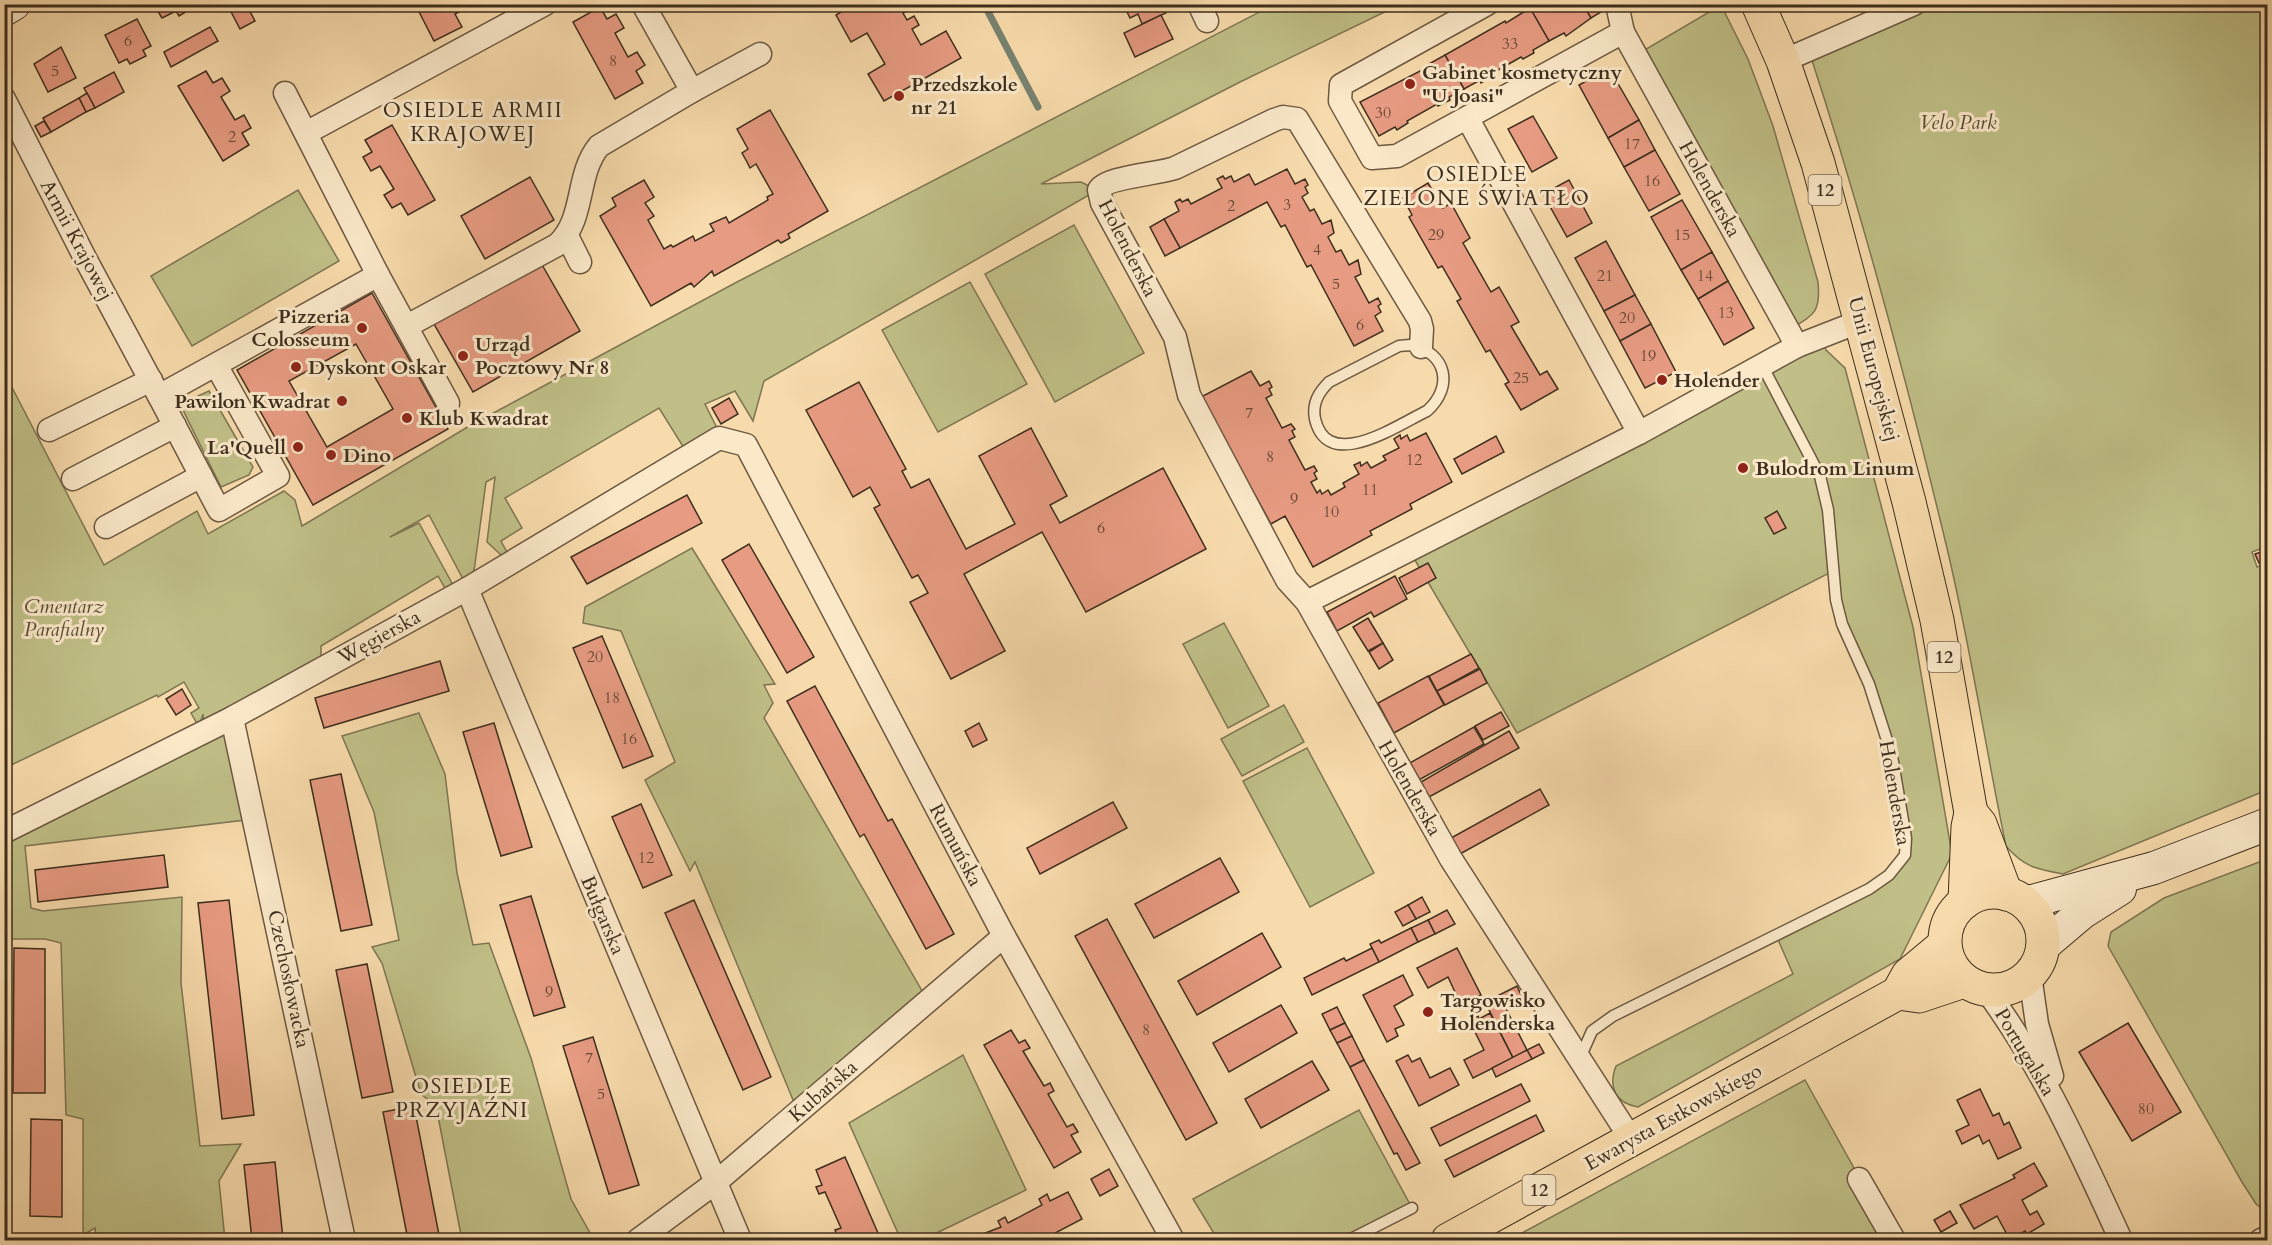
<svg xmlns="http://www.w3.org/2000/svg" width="2272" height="1245" viewBox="0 0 2272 1245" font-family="Cardo,serif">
<rect width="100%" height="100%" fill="#f8dbac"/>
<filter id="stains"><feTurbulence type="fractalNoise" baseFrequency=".00333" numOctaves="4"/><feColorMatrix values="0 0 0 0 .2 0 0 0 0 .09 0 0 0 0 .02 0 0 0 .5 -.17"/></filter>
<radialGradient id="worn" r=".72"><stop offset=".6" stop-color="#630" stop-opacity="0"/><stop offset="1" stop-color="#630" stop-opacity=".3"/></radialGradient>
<g fill="#c0bf87" stroke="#7e7652" stroke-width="1.5">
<path d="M1273,5H1399L1240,82L1041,184L1081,182L1091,187L1089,195L764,381L753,421L735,391L705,404L718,430L689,456L659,408L505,498L522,528L501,541L508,554L502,556L487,542L495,477L486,482L474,571L464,581L429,515L390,537L419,523L453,585L446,590L438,576L321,646V661L232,718L254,819L25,846L31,908L43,911L182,897L181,983L200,1146L241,1144L219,1181L225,1240H96L95,1228L83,1235V1119L66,1115L61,943L45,939H5V832L205,732L203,714L199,727L191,713L199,708L184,682L158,697L157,695L5,768L4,372L104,565L197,511L208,534L284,491L295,500L302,526L471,425L737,282Z"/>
<path d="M1721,5L1748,59L1773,126L1818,282C1821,313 1814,315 1788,330L1636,55Z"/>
<path d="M1914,5H2267L2268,546L2252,552L2257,567L2267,563V790L2063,874C2036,869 2024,867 2006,846C1985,746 1970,643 1946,544C1906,378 1862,213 1809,51Z"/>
<path d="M298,190L339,261L192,346L151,276Z"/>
<path d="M1074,225L1144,353L1055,402L985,274Z"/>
<path d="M970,282L1027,384L938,432L882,330Z"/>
<path d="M1821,335L1826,350L1845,368L1913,627L1952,854L1900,959L1638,1107C1615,1103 1608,1087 1616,1066L1793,974L1776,935L1869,889L1905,855L1892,756L1842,624L1831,572L1517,733L1409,550Z"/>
<path d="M209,391L253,467L249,475L221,487L180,404Z"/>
<path d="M692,548L775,684L764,685L773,703L764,718L928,1001L798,1112L695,862L690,871L645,780L675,762L621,631L583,623L585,607Z"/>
<path d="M1224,623L1269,706L1228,728L1183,644Z"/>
<path d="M1284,705L1304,742L1242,776L1221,739Z"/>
<path d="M419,713L445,774L457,873L473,945L489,943L531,1058L571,1199L594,1240H462L436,1106L421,1094L382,963L372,947L399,940L374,812L342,736Z"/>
<path d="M1307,748L1374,873L1310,907L1243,781Z"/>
<path d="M2267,859L2268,1209L2266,1212L2256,1204L2242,1182L2108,946L2111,932L2164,898Z"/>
<path d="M963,1055L1026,1190L922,1240H901L849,1123Z"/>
<path d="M1805,1080L1894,1240H1509Z"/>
<path d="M1359,1110L1412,1208L1349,1240H1218L1193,1199Z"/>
</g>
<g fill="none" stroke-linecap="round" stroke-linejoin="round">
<path stroke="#778370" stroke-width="7" d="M984,4L1038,107"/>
</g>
<g fill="#e79b82" stroke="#3d2e1d" stroke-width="1.5" fill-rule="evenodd">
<path d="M151,4H187L189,10L179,16L176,11L162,18L156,8L153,9Z"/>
<path d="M231,4H246L255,21L240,29L228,6Z"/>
<path d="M415,4H462L465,9L455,14L462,27L434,41Z"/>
<path d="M854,4H909L911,9L903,13L907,20L914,16L919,25L912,29L921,45L946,31L961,58L884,101L868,74L885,64L867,33L851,42L836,15Z"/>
<path d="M1123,4H1162L1166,13L1142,24L1138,14L1130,18Z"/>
<path d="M1535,4H1583L1591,18L1566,36L1564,33L1549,41L1530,8Z"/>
<path d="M1583,4H1603L1606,9L1591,18Z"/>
<path d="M600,7L607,19L616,14L624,28L615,33L628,57L637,52L645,65L636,71L643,83L615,99L573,22Z"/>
<path d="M1530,8L1549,41L1533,50L1534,53L1523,59L1521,57L1491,74L1493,76L1481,83L1480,80L1464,89L1445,55L1505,21L1506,23Z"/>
<path d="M1161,15L1173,39L1135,57L1124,33Z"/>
<path d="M137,19L151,46L143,50L146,56L130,64L127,59L119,63L105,35Z"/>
<path d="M210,27L218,41L171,67L164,52Z"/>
<path d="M61,47L76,78L48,92L34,64Z"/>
<path d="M1445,55L1464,89L1449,97L1450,100L1438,106L1437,104L1407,121L1408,123L1397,130L1395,127L1379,136L1360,102L1428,67L1427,65Z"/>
<path d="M1609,68L1639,120L1608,138L1579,85Z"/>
<path d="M206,71L213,83L222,78L230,91L221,97L235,120L244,115L251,128L242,133L249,145L223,161L178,86Z"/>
<path d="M114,72L124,92L95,108L84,88Z"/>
<path d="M87,93L95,108L86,112L79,98Z"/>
<path d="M79,98L86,112L51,132L43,118Z"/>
<path d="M770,110L828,211L788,234L790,238L781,243L778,240L714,276L712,271L694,287L691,283L651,306L600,216L616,206L612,198L644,180L654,197L645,203L654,216L648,220L664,249L671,245L673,247L693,236L695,241L714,231L710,224L726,217L729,223L768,200L767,197L773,194L756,164L750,168L747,162L742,153L748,149L737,129Z"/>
<path d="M1533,116L1557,158L1532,172L1508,129Z"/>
<path d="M1639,120L1655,150L1624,167L1608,138Z"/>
<path d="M44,121L51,132L41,137L35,126Z"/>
<path d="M392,125L435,200L408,215L401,203L392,208L384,195L394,189L380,166L371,171L363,157L372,152L365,140Z"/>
<path d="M1655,150L1680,194L1649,211L1624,167Z"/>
<path d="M1287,169L1295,184L1305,179L1308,185L1305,187L1308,193L1302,197L1310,211L1314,209L1322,224L1331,220L1334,233L1328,237L1336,252L1341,250L1349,265L1358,260L1361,274L1355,277L1369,303L1378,298L1381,304L1378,306L1381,312L1375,316L1383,331L1354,346L1311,265L1307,267L1285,225L1281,227L1267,202L1180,248L1164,219L1179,211L1175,202L1180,199L1182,202L1188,199L1191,204L1222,188L1217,179L1223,176L1225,179L1231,176L1234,182L1249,174L1255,185Z"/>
<path d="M530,177L554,220L485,259L461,216Z"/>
<path d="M1569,180L1592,223L1567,237L1543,194Z"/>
<path d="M1428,183L1443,208L1451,203L1470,238L1463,243L1491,292L1499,287L1519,322L1511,326L1540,375L1547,371L1558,389L1521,410L1505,384L1509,382L1490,350L1486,352L1457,301L1461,299L1442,266L1438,268L1409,217L1412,215L1403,198Z"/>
<path d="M1682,200L1712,252L1681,270L1651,217Z"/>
<path d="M1164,219L1180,248L1165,256L1150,227Z"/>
<path d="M1606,241L1635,295L1604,311L1575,258Z"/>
<path d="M1712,252L1728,281L1698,299L1681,270Z"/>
<path d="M541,263L580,331L473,392L434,324Z"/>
<path d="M1728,281L1754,328L1724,345L1698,299Z"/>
<path d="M372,293L448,429L313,505L237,370ZM356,344L393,409L327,447L289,381Z"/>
<path d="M1635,295L1651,324L1620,341L1604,311Z"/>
<path d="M1651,324L1676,372L1645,388L1620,341Z"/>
<path d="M1251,371L1260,386L1269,381L1272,387L1269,389L1272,395L1266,398L1282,428L1291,424L1295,429L1292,431L1295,437L1289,440L1305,470L1314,466L1317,471L1314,473L1317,479L1311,482L1317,493L1320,490L1322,494L1328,490L1331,495L1345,487L1343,483L1359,474L1354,465L1360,462L1361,466L1367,462L1371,468L1386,460L1383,456L1399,448L1394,439L1400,435L1401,439L1407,435L1410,441L1426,433L1452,482L1410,504L1412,509L1370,531L1372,535L1313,567L1285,516L1271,524L1201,397Z"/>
<path d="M859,382L906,469L902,471L911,488L929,479L966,549L1015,524L979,456L1031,428L1067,496L1050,505L1060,523L1163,468L1206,549L1086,612L1042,532L964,574L1005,651L951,679L910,602L928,593L918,575L912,578L874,508L880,505L870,487L853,497L806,410Z"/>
<path d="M729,398L738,414L721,424L712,408Z"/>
<path d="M1496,436L1504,452L1462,474L1454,459Z"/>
<path d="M687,495L702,523L587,584L571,557Z"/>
<path d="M1777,511L1786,528L1774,534L1765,518Z"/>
<path d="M749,544L814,657L787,673L722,560Z"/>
<path d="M2268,550V560L2259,563L2255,554Z"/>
<path d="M1428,563L1436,578L1407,594L1399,578Z"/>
<path d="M1395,576L1407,599L1374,617L1371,612L1337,631L1327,612Z"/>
<path d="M1368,618L1383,643L1368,651L1353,627Z"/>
<path d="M602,636L653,756L623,768L573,648Z"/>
<path d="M1383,643L1393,660L1379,669L1369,652Z"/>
<path d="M1471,654L1479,668L1437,691L1429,676Z"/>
<path d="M440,661L449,691L324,728L315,698Z"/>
<path d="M1480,669L1487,683L1445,705L1437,691Z"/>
<path d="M1428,676L1444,705L1394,733L1378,703Z"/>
<path d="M815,686L888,821L892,819L954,934L926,949L864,834L860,837L787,701Z"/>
<path d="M182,689L191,705L176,715L166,699Z"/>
<path d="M1501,712L1509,726L1483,740L1475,726Z"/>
<path d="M494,723L532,847L501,856L463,732Z"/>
<path d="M979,723L987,740L973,747L965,731Z"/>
<path d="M1474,727L1484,744L1417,781L1408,764Z"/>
<path d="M1509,731L1519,748L1429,797L1421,782Z"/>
<path d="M341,774L372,925L341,931L310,780Z"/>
<path d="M1540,789L1549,805L1460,854L1451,838Z"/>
<path d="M1113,802L1127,828L1040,874L1027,848Z"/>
<path d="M641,804L672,875L643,888L612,817Z"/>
<path d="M164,855L168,887L38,902L35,870Z"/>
<path d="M1220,858L1239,892L1154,938L1135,904Z"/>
<path d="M531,896L565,1007L534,1016L500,905Z"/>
<path d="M1422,897L1430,912L1416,919L1408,905Z"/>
<path d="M229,900L254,1115L222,1119L198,903Z"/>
<path d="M694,900L771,1077L743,1090L665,913Z"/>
<path d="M1408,905L1416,919L1403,926L1395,912Z"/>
<path d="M1447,910L1455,924L1435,934L1428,920Z"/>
<path d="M1107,919L1217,1123L1186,1140L1075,936Z"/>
<path d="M1428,920L1435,934L1418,942L1411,928Z"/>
<path d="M1411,928L1418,942L1379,962L1370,944L1379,940L1381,943Z"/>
<path d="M1262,933L1281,967L1197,1015L1178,981Z"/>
<path d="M14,948L45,949V1093H13Z"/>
<path d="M1372,948L1379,962L1312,995L1304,978L1344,958L1346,961Z"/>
<path d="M1457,948L1481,995L1461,1005L1448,977L1428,988L1417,968Z"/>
<path d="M367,964L393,1092L362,1098L336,970Z"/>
<path d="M1403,975L1413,995L1394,1006L1404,1025L1395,1029L1398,1036L1387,1042L1363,995Z"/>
<path d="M1517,986L1522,997L1504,1006L1499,995Z"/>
<path d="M1500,997L1527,1050L1513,1058L1486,1004Z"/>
<path d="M1281,1005L1297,1033L1229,1072L1213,1043Z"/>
<path d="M1337,1007L1345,1023L1330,1030L1322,1014Z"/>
<path d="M1490,1013L1513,1058L1473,1078L1464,1060L1484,1050L1474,1030L1482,1026L1479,1019Z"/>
<path d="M1478,1016L1482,1026L1474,1030L1469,1021Z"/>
<path d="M1345,1023L1352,1036L1337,1043L1330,1030Z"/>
<path d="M2128,1023L2181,1112L2132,1141L2079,1052Z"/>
<path d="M1011,1030L1019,1043L1025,1040L1030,1048L1023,1051L1044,1086L1050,1083L1054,1091L1048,1094L1067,1127L1073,1124L1078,1132L1071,1135L1081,1152L1054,1168L984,1045Z"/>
<path d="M1352,1036L1364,1060L1350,1067L1337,1043Z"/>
<path d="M593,1037L639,1185L609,1194L563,1046Z"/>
<path d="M1539,1044L1544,1053L1532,1059L1527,1050Z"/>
<path d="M1527,1050L1532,1059L1496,1077L1492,1068Z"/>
<path d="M1408,1055L1412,1062L1420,1058L1430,1078L1450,1068L1459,1085L1419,1106L1396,1061Z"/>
<path d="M1364,1060L1420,1163L1406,1170L1397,1153L1394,1154L1350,1067Z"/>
<path d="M1312,1061L1329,1090L1261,1128L1245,1099Z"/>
<path d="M1521,1084L1530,1101L1440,1146L1431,1128Z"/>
<path d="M1980,1089L1993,1116L1999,1113L2004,1125L2009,1122L2021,1148L1998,1159L1989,1140L1983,1144L1979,1135L1962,1144L1956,1131L1969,1125L1957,1100Z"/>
<path d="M414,1106L440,1240H408L383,1112Z"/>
<path d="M1536,1115L1544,1131L1454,1177L1445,1160Z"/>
<path d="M31,1119L62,1120V1217L30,1216Z"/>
<path d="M845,1157L881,1240H847L845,1235L838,1238L835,1230L841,1228L825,1192L819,1194L816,1187L822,1185L816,1170Z"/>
<path d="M275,1162L283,1239L252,1240L244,1165Z"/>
<path d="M2034,1163L2047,1186L2022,1200L2030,1215L2037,1211L2044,1224L2027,1234L2025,1231L2010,1240L1997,1216L1974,1229L1960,1205L2015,1178L2013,1175Z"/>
<path d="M1109,1169L1118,1186L1100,1196L1091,1179Z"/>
<path d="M1068,1192L1082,1219L1042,1240H967L1001,1227L998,1221L1005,1217L1008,1223L1042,1205L1039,1199L1047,1194L1050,1201Z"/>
<path d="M1950,1211L1957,1223L1941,1232L1934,1220Z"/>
</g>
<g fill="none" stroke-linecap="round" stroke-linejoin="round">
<defs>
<g id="lane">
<path d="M1410,345C1447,352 1454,387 1427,411C1399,424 1328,474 1315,419C1312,404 1318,393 1329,382L1399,346Z"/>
<path d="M1580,1058L1592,1031L1613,1016L1869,889L1889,875L1905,855L1906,838L1892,756L1869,684L1842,624L1836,600L1828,510L1820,476L1762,365"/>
<path d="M1349,1240L1412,1208"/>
</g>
<g id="street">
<path d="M1199,4L1207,21"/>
<path d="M1487,4L1341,85L1340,101L1372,158L1397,156L1623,32L1617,4"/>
<path d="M1623,32L1797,346"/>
<path d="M1783,61L1914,4"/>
<path d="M692,91L760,54"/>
<path d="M285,93L378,275"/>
<path d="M4,99L85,258L159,396L378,275L448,403"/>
<path d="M1468,119L1639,433"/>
<path d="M306,133L545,4"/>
<path d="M567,236L580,262"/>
<path d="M407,326L557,245C586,219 575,175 599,146L692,91L643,4"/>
<path d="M1421,347L1422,329L1420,321L1297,119L1283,117L1274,120L1175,168C1158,174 1106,177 1099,190L1102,203L1175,337L1189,395L1287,580L1307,602L1639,433L1797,346L1861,321"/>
<path d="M159,396L219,510L278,476L216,365"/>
<path d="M49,430L151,380"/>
<path d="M73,479L175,426"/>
<path d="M106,527L201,476"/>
<path d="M467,589L740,1240"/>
<path d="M1307,602L1451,859L1631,1139"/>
<path d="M232,718L344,1240"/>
<path d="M4,832L232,718L467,589L719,438L746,445L1004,936L1173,1240"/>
<path d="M2030,975L2037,1024L2052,1076"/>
<path d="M1986,990C2043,1067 2081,1154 2121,1240"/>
<path d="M1859,1179L1894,1240"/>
<path d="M638,1240L715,1183L1004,936"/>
<path d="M2261,1240L2268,1237"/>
</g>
<g id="secondary">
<path d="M4,10L14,4"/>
<path d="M2025,903L2154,868L2268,824"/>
<path d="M2043,946L2082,913L2120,889"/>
</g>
<g id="primary">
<path d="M1758,4L1783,61L1818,163L1909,502L1937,620L1971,813L1968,827L1965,902"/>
<path d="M1971,813L1980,824L2006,894"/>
<circle cx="1994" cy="941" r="49"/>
<path d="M1898,993L1919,996L1964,981"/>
<path d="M1448,1240L1898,993L1908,975L1944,945"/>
</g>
</defs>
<use href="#lane" stroke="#6c5941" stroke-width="13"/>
<use href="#street" stroke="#6c5941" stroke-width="25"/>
<use href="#secondary" stroke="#3d2e1d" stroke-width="34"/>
<use href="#primary" stroke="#3d2e1d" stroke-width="35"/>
<use href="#lane" stroke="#fae8c9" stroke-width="10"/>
<use href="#street" stroke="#fae8c9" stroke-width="22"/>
<use href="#secondary" stroke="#fae8c9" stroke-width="32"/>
<use href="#primary" stroke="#f8dbac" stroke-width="33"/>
</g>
<g fill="#8f2418" stroke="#fae8c9" stroke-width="2">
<circle cx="1410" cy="84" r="6"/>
<circle cx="899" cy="96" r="6"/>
<circle cx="362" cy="328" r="6"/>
<circle cx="463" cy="356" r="6"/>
<circle cx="296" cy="367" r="6"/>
<circle cx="1662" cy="380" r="6"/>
<circle cx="342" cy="401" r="6"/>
<circle cx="407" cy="418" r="6"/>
<circle cx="298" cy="447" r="6"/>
<circle cx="331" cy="455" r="6"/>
<circle cx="1743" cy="468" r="6"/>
<circle cx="1428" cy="1012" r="6"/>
</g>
<g text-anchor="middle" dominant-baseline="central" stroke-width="6" stroke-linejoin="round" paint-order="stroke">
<g font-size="16" fill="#684936">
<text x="128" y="41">6</text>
<text x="1510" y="44">33</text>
<text x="613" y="61">8</text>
<text x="55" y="71">5</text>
<text x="1383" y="113">30</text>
<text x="232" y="137">2</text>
<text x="1632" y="144">17</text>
<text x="1652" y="181">16</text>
<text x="1287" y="205">3</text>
<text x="1231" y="206">2</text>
<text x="1436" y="235">29</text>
<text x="1682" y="235">15</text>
<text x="1317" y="250">4</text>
<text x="1605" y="276">21</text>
<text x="1705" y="276">14</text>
<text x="1336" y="284">5</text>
<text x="1726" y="313">13</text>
<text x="1627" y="318">20</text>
<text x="1360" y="325">6</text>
<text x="1648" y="356">19</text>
<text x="1521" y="378">25</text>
<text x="1249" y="413">7</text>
<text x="1270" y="457">8</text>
<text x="1414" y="460">12</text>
<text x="1370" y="490">11</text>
<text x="1294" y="499">9</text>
<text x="1331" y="512">10</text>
<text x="1101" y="528">6</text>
<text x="595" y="657">20</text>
<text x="612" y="698">18</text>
<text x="629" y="739">16</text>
<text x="646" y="858">12</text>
<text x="549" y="992">9</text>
<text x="1146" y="1030">8</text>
<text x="589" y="1058">7</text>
<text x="601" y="1094">5</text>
<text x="2146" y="1109">80</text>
</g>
<g fill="#fae8c9" stroke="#766651" stroke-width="1.5">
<rect x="1808.5" y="175" width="33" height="30" rx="4.5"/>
<rect x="1927.5" y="642" width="33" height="30" rx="4.5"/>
<rect x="1522.5" y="1175" width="33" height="30" rx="4.5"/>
</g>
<g font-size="18" font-weight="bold" fill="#3d2e1d">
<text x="1825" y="190">12</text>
<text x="1944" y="657">12</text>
<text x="1539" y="1190">12</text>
</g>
<g font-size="20" font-weight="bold" fill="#3d2e1d" stroke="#fae8c9" text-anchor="start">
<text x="1422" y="72">Gabinet kosmetyczny<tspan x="1422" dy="23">"U Joasi"</tspan></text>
<text x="911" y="84">Przedszkole<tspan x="911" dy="23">nr 21</tspan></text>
<text x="350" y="316" text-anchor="end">Pizzeria<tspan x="350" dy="23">Colosseum</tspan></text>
<text x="475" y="344">Urząd<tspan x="475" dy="23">Pocztowy Nr 8</tspan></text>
<text x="308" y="367">Dyskont Oskar</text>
<text x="1674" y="380">Holender</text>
<text x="330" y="401" text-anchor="end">Pawilon Kwadrat</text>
<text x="419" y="418">Klub Kwadrat</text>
<text x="286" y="447" text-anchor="end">La'Quell</text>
<text x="343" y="455">Dino</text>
<text x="1755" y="468">Bulodrom Linum</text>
<text x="1440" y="1000">Targowisko<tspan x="1440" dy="23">Holenderska</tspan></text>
</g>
<g font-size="20" font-style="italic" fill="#574b32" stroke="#fae8c9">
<text x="1958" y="122">Velo Park</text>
<text x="64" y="606">Cmentarz<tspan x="64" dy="23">Parafialny</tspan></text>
</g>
<g font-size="20" fill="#3d2e1d" stroke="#fae8c9">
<text transform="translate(1710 189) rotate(61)">Holenderska</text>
<text transform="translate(77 240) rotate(62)">Armii Krajowej</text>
<text transform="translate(1128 248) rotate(63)">Holenderska</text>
<text transform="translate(1874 369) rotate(75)">Unii Europejskiej</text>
<text transform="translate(379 637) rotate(-29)">Węgierska</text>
<text transform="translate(1410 788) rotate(60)">Holenderska</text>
<text transform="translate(1895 793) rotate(80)">Holenderska</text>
<text transform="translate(956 845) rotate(62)">Rumuńska</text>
<text transform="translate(603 915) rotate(67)">Bułgarska</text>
<text transform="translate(289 979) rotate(78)">Czechosłowacka</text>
<text transform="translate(2025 1052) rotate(59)">Portugalska</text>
<text transform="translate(823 1091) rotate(-41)">Kubańska</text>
<text transform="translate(1673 1117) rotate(-29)">Ewarysta Estkowskiego</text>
</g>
<g font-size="21" letter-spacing="1.5" fill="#3d2e1d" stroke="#fae8c9">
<text x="473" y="110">OSIEDLE ARMII<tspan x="473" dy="24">KRAJOWEJ</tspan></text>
<text x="1477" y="174">OSIEDLE<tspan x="1477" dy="24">ZIELONE ŚWIATŁO</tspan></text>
<text x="462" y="1086">OSIEDLE<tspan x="462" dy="24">PRZYJAŹNI</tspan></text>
</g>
</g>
<rect width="2272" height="1245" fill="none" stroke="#f8dbac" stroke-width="24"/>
<rect x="6" y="6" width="2260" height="1233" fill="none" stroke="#3d2e1d" stroke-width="3"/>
<rect x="12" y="12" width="2248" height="1221" fill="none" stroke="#3d2e1d" stroke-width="1.5"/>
<rect width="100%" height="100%" filter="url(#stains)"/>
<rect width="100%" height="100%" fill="url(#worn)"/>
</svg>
